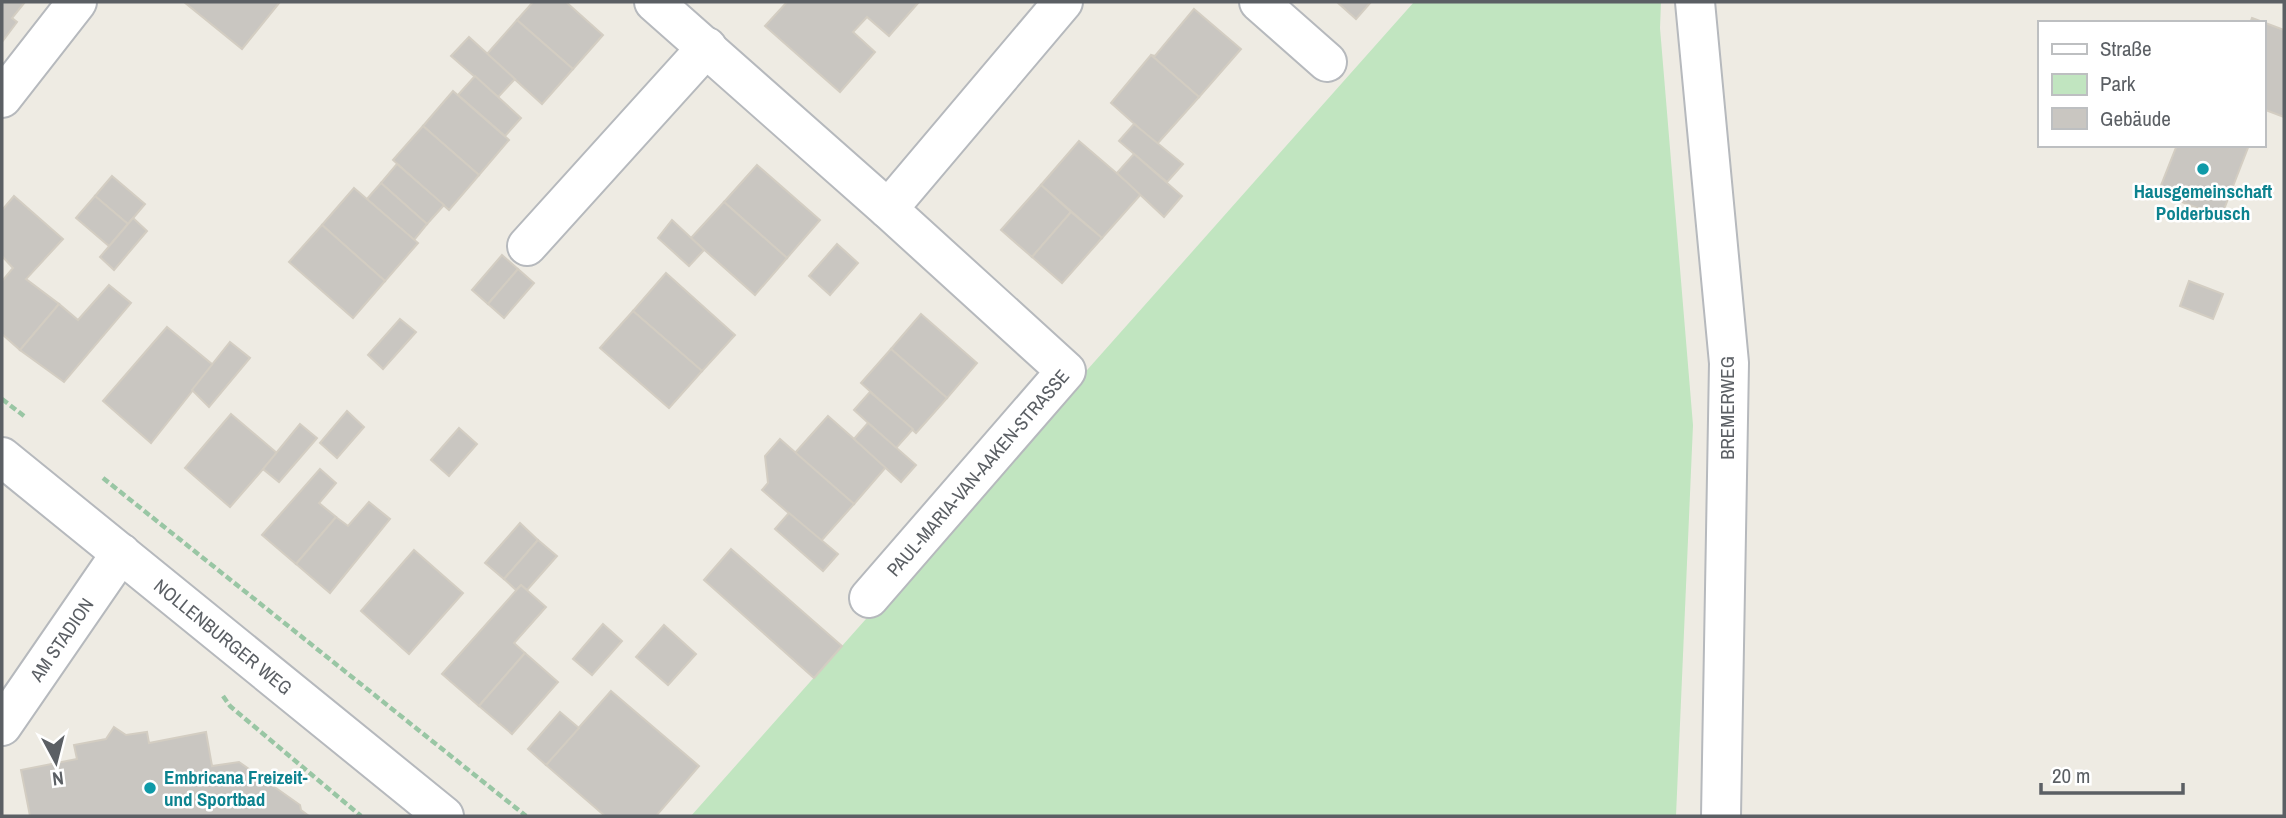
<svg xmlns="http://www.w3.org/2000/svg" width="2286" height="818" viewBox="0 0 2286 818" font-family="'Archivo Narrow',sans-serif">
<rect width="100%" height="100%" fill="#eeebe3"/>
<path fill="#c1e5c0" d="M1414,2H1661L1660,28L1693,425L1676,816H691Z"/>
<g fill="#c9c6c1" stroke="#d3cdc2" stroke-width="2">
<path d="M2,2H25L12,18L17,22L2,42Z"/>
<path d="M184,2H280L242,49Z"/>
<path d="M533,2H566L603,35L573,69L517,20Z"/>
<path d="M787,2H919L889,36L867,17L853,32L875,52L840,92L765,26Z"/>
<path d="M1337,2H1371L1356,19Z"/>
<path d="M1194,9L1241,49L1199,97L1151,55L1155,56Z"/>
<path d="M2252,18L2284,30V117L2263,109V23H2250Z"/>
<path d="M517,20L573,69L542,104L487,54Z"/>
<path d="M469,37L515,79L498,97L451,56Z"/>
<path d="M1151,55L1199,97L1157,144L1111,103Z"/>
<path d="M475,76L521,118L505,136L458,95Z"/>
<path d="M453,91L509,140L479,175L423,126Z"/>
<path d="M1134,124L1183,164L1167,182L1119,141Z"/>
<path d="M423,126L479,175L449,210L393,160Z"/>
<path d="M1079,141L1141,194L1102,238L1041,185Z"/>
<path d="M2177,145H2249L2221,217L2158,193Z"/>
<path d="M1134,154L1182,196L1164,217L1117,173Z"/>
<path d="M397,164L444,205L427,224L381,183Z"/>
<path d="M757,165L820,220L787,258L724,202Z"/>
<path d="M112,176L145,204L128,224L95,196Z"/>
<path d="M381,183L427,224L414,240L367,199Z"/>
<path d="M1041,185L1071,212L1032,257L1001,230Z"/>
<path d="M354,188L418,243L385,281L322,225Z"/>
<path d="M14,196L63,239L26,279L59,304L20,350L2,334V281L13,268L2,256V210Z"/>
<path d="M95,196L128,224L109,246L76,218Z"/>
<path d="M724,202L787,258L755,295L691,238Z"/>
<path d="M1071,212L1102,238L1062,283L1032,257Z"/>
<path d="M133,218L147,231L114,270L100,257Z"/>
<path d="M672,220L704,250L689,266L658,238Z"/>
<path d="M322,225L385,281L353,318L289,262Z"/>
<path d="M837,244L858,263L830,295L809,276Z"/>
<path d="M502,255L518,269L488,304L472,290Z"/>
<path d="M518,269L534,283L504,318L488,304Z"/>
<path d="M666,273L735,335L702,371L633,311Z"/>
<path d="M2189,281L2223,294L2213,319L2180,306Z"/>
<path d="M109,285L131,303L64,382L20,350L59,304L78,320Z"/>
<path d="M633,311L702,371L669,408L600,348Z"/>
<path d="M921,314L977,363L947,398L891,349Z"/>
<path d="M400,319L416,332L383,369L368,355Z"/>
<path d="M167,327L213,365L151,443L103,401Z"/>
<path d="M230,342L250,358L209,407L192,390Z"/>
<path d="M891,349L947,398L916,433L861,383Z"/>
<path d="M870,392L913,429L896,448L854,410Z"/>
<path d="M347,411L364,427L337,458L320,443Z"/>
<path d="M231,414L277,453L230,507L185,468Z"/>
<path d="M828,416L886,467L854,504L795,453Z"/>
<path d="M868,423L916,465L901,482L854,439Z"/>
<path d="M300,424L317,438L279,482L263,469Z"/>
<path d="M459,428L477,444L449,476L431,460Z"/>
<path d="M780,439L854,504L821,541L762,490L768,483L765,456Z"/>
<path d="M320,469L336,483L319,503L336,517L296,564L262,535Z"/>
<path d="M369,502L390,519L330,593L296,564L336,517L348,526Z"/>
<path d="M789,513L838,554L823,571L775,529Z"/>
<path d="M520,523L538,540L504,579L485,563Z"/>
<path d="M538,540L557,556L527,590L521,585L516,590L504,579Z"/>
<path d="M731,549L842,646L814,678L704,580Z"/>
<path d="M414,550L463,593L409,654L361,611Z"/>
<path d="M521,585L546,607L514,643L525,653L479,706L442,674Z"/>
<path d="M603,624L622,641L592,675L573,659Z"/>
<path d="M664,625L696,654L668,685L636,657Z"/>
<path d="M525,653L558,682L512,734L479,706Z"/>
<path d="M611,691L699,766L656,816H605L546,765Z"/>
<path d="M560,712L579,728L546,765L528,749Z"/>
<path d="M114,727L126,735L147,732L149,743L206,732L212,766L239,762L300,805L301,810L309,816H30L21,770L77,759L74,745L106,739Z"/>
</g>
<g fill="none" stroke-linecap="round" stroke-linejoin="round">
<defs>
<g id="street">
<path d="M654,2L888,209L1063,2"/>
<path d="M1259,2L1327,62"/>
<path d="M1695,2L1729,363L1721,816"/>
<path d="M2,98L77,2"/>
<path d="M527,246L707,47"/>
<path id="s1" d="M2,457L444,816"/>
<path id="s2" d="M869,598L1066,371L888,209"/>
<path id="s3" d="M2,726L121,553"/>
</g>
</defs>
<use href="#street" stroke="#b6b9bd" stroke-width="42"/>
<g stroke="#99c6a4" stroke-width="4.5" stroke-dasharray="7 3.5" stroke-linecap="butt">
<path d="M2,399L24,416"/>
<path d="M103,478L526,816"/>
<path d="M223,696L230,706L361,816"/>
</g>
<use href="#street" stroke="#fff" stroke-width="38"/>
</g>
<g fill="#0f9aa8" stroke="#fff" stroke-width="2.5">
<circle cx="2203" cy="169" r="7"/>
<circle cx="150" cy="788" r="7"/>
</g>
<g text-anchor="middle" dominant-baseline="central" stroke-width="5" stroke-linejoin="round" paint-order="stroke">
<g font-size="19" font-weight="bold" fill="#0d838f" stroke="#fff">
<text x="2203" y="191">Hausgemeinschaft<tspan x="2203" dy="22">Polderbusch</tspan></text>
<text x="164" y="777" text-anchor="start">Embricana Freizeit-<tspan x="164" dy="22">und Sportbad</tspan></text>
</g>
<g font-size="19" fill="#5b5f64" stroke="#fff">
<text transform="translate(1727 408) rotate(-90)">BREMERWEG</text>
<text stroke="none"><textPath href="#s2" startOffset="166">PAUL-MARIA-VAN-AAKEN-STRASSE</textPath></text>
<text stroke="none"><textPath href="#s1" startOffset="285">NOLLENBURGER WEG</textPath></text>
<text stroke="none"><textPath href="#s3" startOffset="105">AM STADION</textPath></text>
</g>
</g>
<rect width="2286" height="818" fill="none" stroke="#5b5f64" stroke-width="7"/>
<rect x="2038" y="21" width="228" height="126" fill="#ffffff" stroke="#bdbfc1" stroke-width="2"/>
<rect x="2052" y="44" width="35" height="10" fill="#ffffff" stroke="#bdbfc1" stroke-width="2"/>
<text x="2100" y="56" font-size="21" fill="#5b5f64">Straße</text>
<rect x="2052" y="74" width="35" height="21" fill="#c1e5c0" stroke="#bdbfc1" stroke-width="2"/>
<text x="2100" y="91" font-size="21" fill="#5b5f64">Park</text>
<rect x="2052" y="108" width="35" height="21" fill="#c9c6c1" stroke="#bdbfc1" stroke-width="2"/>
<text x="2100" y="126" font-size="21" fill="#5b5f64">Gebäude</text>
<g transform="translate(56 762) rotate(173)" stroke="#ffffff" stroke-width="5" paint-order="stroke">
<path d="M0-5L12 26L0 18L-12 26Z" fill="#5b5f64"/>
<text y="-10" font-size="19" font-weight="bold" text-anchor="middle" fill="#5b5f64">N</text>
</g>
<path d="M2041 783v10h142v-10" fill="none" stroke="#5b5f64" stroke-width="3.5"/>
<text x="2052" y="783" font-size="21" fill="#5b5f64" stroke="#ffffff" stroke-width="5" paint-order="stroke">20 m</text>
</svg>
